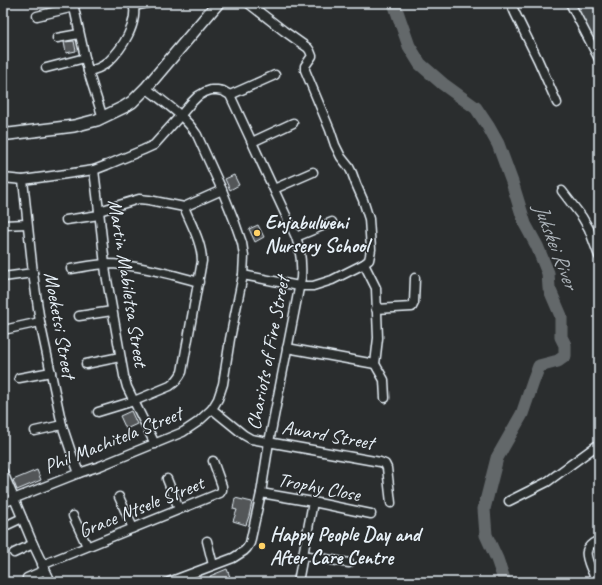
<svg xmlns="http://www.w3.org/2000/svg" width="602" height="585" viewBox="0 0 602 585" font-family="Caveat,sans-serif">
<rect width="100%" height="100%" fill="#2a2d2e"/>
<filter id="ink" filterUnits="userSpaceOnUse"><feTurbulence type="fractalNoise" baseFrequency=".025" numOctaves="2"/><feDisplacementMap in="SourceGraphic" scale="8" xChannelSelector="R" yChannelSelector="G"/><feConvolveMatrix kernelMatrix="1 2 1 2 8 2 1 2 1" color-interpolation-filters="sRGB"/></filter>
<g filter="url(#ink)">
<path fill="#424648" stroke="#959ca0" d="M572,3H599V56Z"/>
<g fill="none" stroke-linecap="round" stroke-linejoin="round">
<path stroke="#63686b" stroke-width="13" d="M394,3L409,46L420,64L443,84L476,108L488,126L498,144L512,182L525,224L537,246L548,273L549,288L561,316V337L565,345V356L558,361L539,366L533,382L522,414L497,458L484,509L486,535L497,559L505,582"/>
</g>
<g fill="#535759" stroke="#e8f1f8">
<path d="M74,41L76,51L66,53L64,42Z"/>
<path d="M234,175L239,185L230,190L225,179Z"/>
<path d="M258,225L264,237L255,242L249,229Z"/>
<path d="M131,411L137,424L126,429L120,416Z"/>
<path d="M37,470L41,480L17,490L13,480Z"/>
<path d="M235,498L252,502L249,516L246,525L233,521L237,510L233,509Z"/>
<path d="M227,569L232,582H212L210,576Z"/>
</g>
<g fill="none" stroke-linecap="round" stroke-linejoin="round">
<defs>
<g id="street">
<path d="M73,3L88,71L103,118"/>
<path d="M513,3L512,6L515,13L538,60L557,103"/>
<path d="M570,3L599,59"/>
<path d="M134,6L148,3"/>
<path d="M37,16L74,7"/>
<path d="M57,38L79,34"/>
<path d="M46,68L85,58"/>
<path d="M88,71C95,70 102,67 108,62C122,49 139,23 133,3"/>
<path d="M230,95L275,75"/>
<path d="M252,142L293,123"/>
<path d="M94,170L99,211L106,274L124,376L127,387L155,444"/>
<path d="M3,178L23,180L52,176L94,170L107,165L143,150L154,145L180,116L191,103L198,96L205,92L211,90H217L223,91L230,95L296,237C301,251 302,263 301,278L269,442L261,493L250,543L247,548L244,551L233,558L169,582"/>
<path d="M23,180L33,273L40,322L62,425L72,455L79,473"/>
<path d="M274,189L313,172"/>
<path d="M562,191L582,217L589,229L599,256"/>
<path d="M99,211L139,199L149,200L184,207L222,190"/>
<path d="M66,220L99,215"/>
<path d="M3,225L27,224"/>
<path d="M296,237L332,222"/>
<path d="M364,264L376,288L378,338L375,364L384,380L385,398"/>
<path d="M71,269C82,267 94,265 105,264C135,264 170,274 199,282"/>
<path d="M243,275L299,286H313L332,280L364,264L369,260L370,255L371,249L369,219L363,200L356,184L352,173L349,167L341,157L335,145L330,130L305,70V66L312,56L310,51L308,48L284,31L248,3"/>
<path d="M3,277L33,273"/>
<path d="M376,309L412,307L414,303L415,278"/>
<path d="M79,316L112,311"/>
<path d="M8,329L40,322"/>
<path d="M287,348L375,364"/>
<path d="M86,364L120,357"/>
<path d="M19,378L51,372"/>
<path d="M212,409L244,435L251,439L380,462L385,464L387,468L391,503"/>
<path d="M98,412L134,401L170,386C176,382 179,378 182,372L202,261C202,243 191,224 184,207"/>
<path d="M35,431L62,425"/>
<path d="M3,472L33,544L51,582"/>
<path d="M167,479L179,509"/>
<path d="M261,493L313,502L371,514"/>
<path d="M119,497L133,528"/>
<path d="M509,501L547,482L599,444"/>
<path d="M3,503L79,473L100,466L183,432L198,422L212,409L218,399L223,384L230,339L243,275L244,256L242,243L234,220L222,190L197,135C185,116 164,102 146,88"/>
<path d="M73,516L87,546"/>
<path d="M3,527L22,518"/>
<path d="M207,541L213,565"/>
<path d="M14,553L33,544"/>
<path d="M303,555L349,563"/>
<path d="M42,565L220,493L222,490V486L213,461"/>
<path d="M27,578L45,570"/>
<path d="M298,582L313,502"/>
<path d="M597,582C594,575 585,558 587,551C588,545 595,542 599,540"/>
</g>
<path id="secondary" d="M3,133L9,134L74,126L97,120L124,107L132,102L146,88L218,3"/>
</defs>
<use href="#street" stroke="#e8f1f8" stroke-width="11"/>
<use href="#secondary" stroke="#e8f1f8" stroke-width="14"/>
<use href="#street" stroke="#2a2d2e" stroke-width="8"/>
<use href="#secondary" stroke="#2a2d2e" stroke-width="11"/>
</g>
</g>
<g fill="#ffd166" stroke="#2a2d2e" stroke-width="1.5">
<circle cx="257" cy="233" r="4"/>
<circle cx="262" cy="546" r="4"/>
</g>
<g text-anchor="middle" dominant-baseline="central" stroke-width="3" stroke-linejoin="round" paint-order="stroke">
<g font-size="20" font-weight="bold" fill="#e8f1f8" stroke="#2a2d2e" text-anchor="start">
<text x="265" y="222">Enjabulweni<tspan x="265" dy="23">Nursery School</tspan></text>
<text x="270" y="534">Happy People Day and<tspan x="270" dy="23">After Care Centre</tspan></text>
</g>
<g font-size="20" fill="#e8f1f8" stroke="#2a2d2e">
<text transform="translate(128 283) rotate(81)">Martin Mabiletsa Street</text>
<text transform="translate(60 325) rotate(80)">Moeketsi Street</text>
<text transform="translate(268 353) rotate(-79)">Chariots of Fire Street</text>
<text transform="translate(328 435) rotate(10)">Award Street</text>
<text transform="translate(113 440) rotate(-22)">Phil Machitela Street</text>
<text transform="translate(319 487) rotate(11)">Trophy Close</text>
<text transform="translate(141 507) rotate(-22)">Grace Ntsele Street</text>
</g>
<g font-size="21" font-style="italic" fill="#acb3b9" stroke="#2a2d2e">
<text transform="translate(556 246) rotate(69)">Jukskei River</text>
</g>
</g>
<rect width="602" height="585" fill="none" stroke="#2a2d2e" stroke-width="16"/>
<rect x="8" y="8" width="586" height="569" fill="none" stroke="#e8f1f8" stroke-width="1.5" filter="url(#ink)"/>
</svg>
